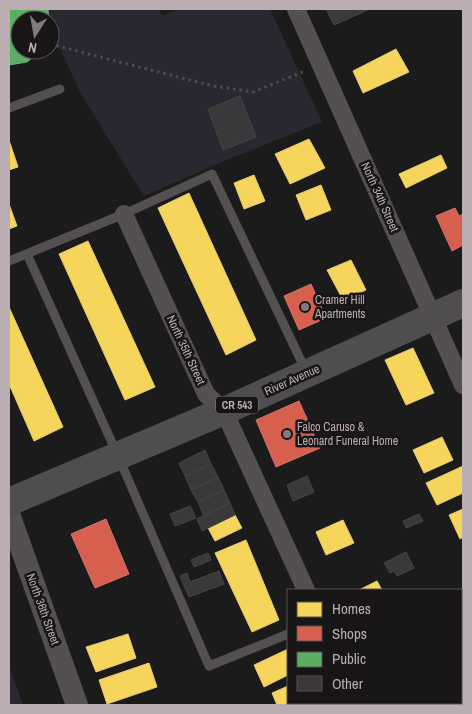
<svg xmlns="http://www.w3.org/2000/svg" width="472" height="714" viewBox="0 0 472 714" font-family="'Archivo Narrow',sans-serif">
<rect width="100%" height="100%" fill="#1b1b1b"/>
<g fill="#292830">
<path d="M47,9H159L162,16L180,9H270L322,122L217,164L144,196L81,94L61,50L50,40V20Z"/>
<path d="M9,665L23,705H9Z"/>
</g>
<g fill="#f6d55c" stroke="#e4c976">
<path d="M396,49L409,72L363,93L353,71Z"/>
<path d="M309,139L325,168L290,184L275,154Z"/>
<path d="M9,140L18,167L9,170Z"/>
<path d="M441,155L447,168L406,188L399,174Z"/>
<path d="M254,175L265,201L244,209L234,183Z"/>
<path d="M321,185L331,210L306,220L296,195Z"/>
<path d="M189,193L256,340L226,355L158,208Z"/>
<path d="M9,204L17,226L9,229Z"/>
<path d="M88,241L155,387L125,400L59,254Z"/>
<path d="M351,260L366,290L343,300L327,270Z"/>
<path d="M9,307L63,427L34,441L9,384Z"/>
<path d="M413,348L434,393L406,405L385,360Z"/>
<path d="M442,437L453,460L424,473L413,450Z"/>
<path d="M463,466V493L437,505L426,483Z"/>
<path d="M463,509V537L460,539L449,515Z"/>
<path d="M235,515L242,528L215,541L208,528Z"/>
<path d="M343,520L354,543L326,555L316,532Z"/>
<path d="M246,540L279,620L252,632L215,553Z"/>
<path d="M377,581L382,590H359Z"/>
<path d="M463,602V633L461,634V603Z"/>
<path d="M128,634L136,658L96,672L86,647Z"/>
<path d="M288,649V675L264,687L254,665Z"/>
<path d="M461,662L463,667V705H396L395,703H461Z"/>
<path d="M149,663L157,687L107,704L99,680Z"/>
<path d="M288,686V703H312L306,705H277L272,693Z"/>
</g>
<g fill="#d6604d" stroke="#ce776c">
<path d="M455,208L459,216L463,214V245L452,251L436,216Z"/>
<path d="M311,284L326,318L299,330L284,296Z"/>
<path d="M299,401L320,448L276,467L256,420Z"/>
<path d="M106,519L129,574L95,588L71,534Z"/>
</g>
<path fill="#5aae61" stroke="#77ae7a" d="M9,9H47L48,10L49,20H20V50H42L27,62L9,65Z"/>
<g fill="#3a383a" stroke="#474445">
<path d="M326,9H370L334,25Z"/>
<path d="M240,96L256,137L223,150L208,109Z"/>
<path d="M205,450L211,464L185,476L179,463Z"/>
<path d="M211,464L218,477L191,490L185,476Z"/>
<path d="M307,476L314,492L293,501L287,485Z"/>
<path d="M218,477L224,490L198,502L191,490Z"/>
<path d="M224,490L230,503L204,516L198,502Z"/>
<path d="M230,503L235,515L202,531L197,519Z"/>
<path d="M190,506L196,518L175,526L170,514Z"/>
<path d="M419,514L423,521L406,528L403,521Z"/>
<path d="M406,552L414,568L397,576L394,571L390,573L384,563Z"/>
<path d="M208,553L211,560L194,567L191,560Z"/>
<path d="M219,571L224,584L189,597L180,576L187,573L190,582Z"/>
</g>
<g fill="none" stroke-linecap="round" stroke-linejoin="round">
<path stroke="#4f4b4d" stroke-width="3" stroke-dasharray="2.5 4" stroke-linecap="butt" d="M50,44L213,86L253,92L305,71"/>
<g stroke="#545051" stroke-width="9">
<path d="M9,108L60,89"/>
<path d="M27,254L118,456L209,666L288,634"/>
<path d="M9,261L124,214L212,174L306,371"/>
</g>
<g stroke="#545051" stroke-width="18">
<path d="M296,9L463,385"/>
<path d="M124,214L206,394L224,411L306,590"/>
<path d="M357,703L358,705"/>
</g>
<path stroke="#545051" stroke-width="22" d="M9,514L77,705"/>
<path stroke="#504d4e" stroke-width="28" d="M9,502L224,411L463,303"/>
</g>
<g fill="#827b7e" stroke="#171515" stroke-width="2">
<circle cx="305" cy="307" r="5"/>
<circle cx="287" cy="434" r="5"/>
</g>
<g text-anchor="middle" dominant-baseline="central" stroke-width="5" stroke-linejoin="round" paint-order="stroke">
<rect fill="#171515" stroke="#898084" stroke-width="1" x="216" y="396.5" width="42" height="17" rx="4"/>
<g font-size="11" font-weight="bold" fill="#baaeb3">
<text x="237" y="405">CR 543</text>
</g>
<g font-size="12" fill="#baaeb3" stroke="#171515">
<text transform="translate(380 197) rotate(66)">North 34th Street</text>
<text transform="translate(186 350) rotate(65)">North 35th Street</text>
<text transform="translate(292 380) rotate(-24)">River Avenue</text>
<text transform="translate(43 609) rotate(70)">North 36th Street</text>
</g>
<g font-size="12" fill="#baaeb3" stroke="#171515" text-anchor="start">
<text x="315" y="300">Cramer Hill<tspan x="315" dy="14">Apartments</tspan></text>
<text x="297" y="427">Falco Caruso &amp;<tspan x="297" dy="14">Leonard Funeral Home</tspan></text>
</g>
</g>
<rect width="472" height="714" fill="none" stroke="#baaeb3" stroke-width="20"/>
<rect x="287" y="589" width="175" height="115" fill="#171515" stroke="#585254"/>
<rect x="297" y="602" width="25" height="15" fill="#f6d55c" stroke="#585254"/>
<text x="332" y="614" font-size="15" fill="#baaeb3">Homes</text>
<rect x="297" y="626" width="25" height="15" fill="#d6604d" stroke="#585254"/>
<text x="332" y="639" font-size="15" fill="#baaeb3">Shops</text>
<rect x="297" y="652" width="25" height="15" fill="#5aae61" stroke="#585254"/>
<text x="332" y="664" font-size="15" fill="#baaeb3">Public</text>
<rect x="297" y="676" width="25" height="15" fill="#3a383a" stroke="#585254"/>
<text x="332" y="689" font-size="15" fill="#baaeb3">Other</text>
<g transform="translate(35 35) rotate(191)"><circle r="24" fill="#171515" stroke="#585254"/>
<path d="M0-4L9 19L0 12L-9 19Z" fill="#827b7e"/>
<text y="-8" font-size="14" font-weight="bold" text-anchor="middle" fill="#baaeb3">N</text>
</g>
</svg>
